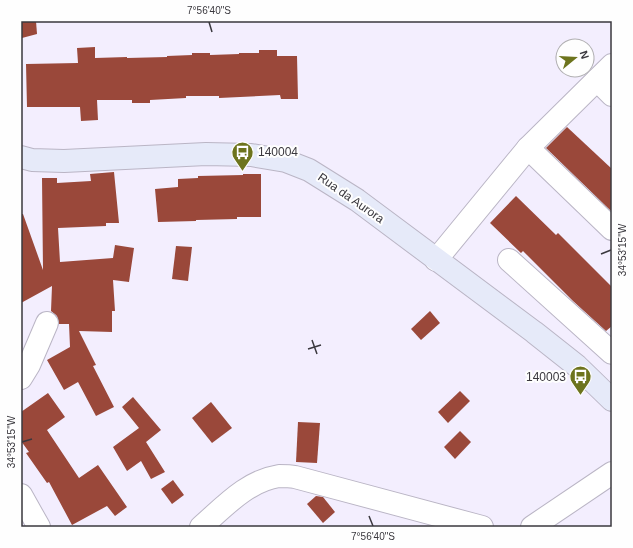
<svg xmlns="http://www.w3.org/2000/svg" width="633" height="548" viewBox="0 0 633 548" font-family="Helvetica,sans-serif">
<rect width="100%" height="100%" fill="#f3eefe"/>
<g fill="#9a483a">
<path d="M21,21H36L37,34L22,38Z"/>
<path d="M95,47V58L127,57V58L167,57V56L192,55V53H210V55L239,54V53H259V50H277V56H297L298,99H281L280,95L219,98V96H186V98L150,100V103H132V100H97L98,120L81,121L80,107H27L26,64L78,63L77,48Z"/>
<path d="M567,127L612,169V212L546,148Z"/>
<path d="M114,172L119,223H106V226L58,228L60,262L113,258L115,245L134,248L129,282L113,280L115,311H112V332L79,331L96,365L93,366L114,407L96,416L78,382L64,390L47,360L70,347L69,324H59L57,316L51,311L52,286L21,303V214H23L43,270L42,178H57V183L91,181L90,174Z"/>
<path d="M243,174H261V217H237V219L196,220V221L158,222L155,189L178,187V179L198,178V176L243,175Z"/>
<path d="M516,196L556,235L558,233L612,287V326L606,331L573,301L523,251L521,253L490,223Z"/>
<path d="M176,246L192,247L188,281L172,279Z"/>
<path d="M430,311L440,323L421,340L411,329Z"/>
<path d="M460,391L470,401L448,423L438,412Z"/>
<path d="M48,393L65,417L47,430L79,478L98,465L127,507L115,516L107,506L72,525L49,482L47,483L26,453L29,452L21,441V412Z"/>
<path d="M133,397L161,430L146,442L165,472L151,479L141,461L127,471L113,447L139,428L122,407Z"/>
<path d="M211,402L232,428L212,443L192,418Z"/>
<path d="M298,422L320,423L317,463L296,462Z"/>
<path d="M460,431L471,442L455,459L444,447Z"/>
<path d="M173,480L184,495L172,504L161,489Z"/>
<path d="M316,496L323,497L335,512L323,523L307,504Z"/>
</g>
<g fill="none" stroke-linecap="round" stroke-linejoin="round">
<defs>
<g id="street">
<path d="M597,80L612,95"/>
<path d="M528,148L612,229"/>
<path d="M436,260L528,148L612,65"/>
<path d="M509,260L612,353"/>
<path d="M21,378L29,365L47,323"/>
<path d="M21,495L39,527"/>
<path d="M201,527C224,507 247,481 279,476C284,476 290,476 295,477L482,527"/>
<path d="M532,527L612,473"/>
</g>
<path id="secondary" d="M21,157L32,160L64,161L206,154L251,155L286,161L309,170L357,200L534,332L577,366L612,400"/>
</defs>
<use href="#street" stroke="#bab5c5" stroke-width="24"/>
<use href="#secondary" stroke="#bab5c5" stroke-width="24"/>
<use href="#street" stroke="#fff" stroke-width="22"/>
<use href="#secondary" stroke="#e6eaf9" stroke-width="22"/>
</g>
<path fill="none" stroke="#3a383e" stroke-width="1.5" d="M209,22L212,32M601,254L611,250M312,340L317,354M308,349L321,345M22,442L32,439M369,516L373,526"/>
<defs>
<symbol id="bus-pin" viewBox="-11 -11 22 30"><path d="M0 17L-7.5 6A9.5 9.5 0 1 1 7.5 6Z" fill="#6d741d" stroke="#fefefe"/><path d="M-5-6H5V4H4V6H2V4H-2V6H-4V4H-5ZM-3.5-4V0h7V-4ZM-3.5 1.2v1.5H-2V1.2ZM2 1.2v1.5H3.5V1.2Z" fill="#fff"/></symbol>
</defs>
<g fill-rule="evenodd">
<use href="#bus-pin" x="230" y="140" width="25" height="34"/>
<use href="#bus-pin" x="568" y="364" width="25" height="34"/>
</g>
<g text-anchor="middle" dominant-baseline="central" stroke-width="4" stroke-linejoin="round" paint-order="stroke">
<g font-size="12" fill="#3a383e" stroke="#fefefe" text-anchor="start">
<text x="258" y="152">140004</text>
<text x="566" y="377" text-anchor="end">140003</text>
</g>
<g font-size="12" fill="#3a383e" stroke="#fefefe">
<text transform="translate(351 198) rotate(35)">Rua da Aurora</text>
</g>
</g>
<rect width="633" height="548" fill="none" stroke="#fefefe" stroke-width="44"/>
<g transform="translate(575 58) rotate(72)"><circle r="19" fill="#fefefe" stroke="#b0afb1"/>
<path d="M0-3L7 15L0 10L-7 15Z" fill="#6d741d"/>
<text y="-6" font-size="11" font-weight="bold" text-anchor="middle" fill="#3a383e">N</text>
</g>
<rect x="22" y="22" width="589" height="504" fill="none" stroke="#3a383e" stroke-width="1.5"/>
<g font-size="10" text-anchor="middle" fill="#3a383e">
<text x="209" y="14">7°56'40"S</text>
<text transform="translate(622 250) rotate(-90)" y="4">34°53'15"W</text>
<text transform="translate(11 442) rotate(-90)" y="4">34°53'15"W</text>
<text x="373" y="540">7°56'40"S</text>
</g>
</svg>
